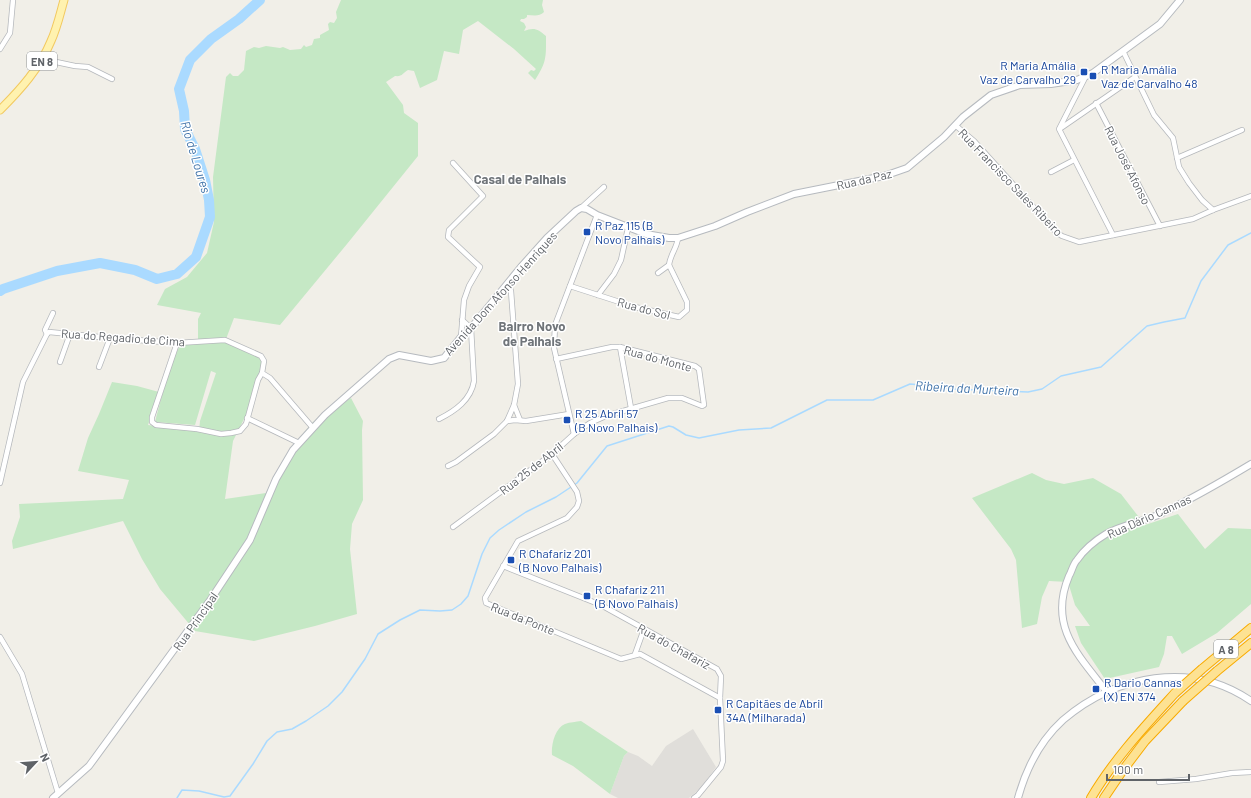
<svg xmlns="http://www.w3.org/2000/svg" width="1251" height="798" viewBox="0 0 1251 798" font-family="Barlow,sans-serif">
<rect width="100%" height="100%" fill="#f1efe8"/>
<path fill="#e0deda" d="M693,729L716,767L701,788L691,796L689,798H618L610,794L624,756L628,752L638,756L652,766L666,746Z"/>
<g fill="#c5e8c5">
<path d="M341,0H543L542,5L544,12C539,17 533,15 527,15V17L524,19H521L520,21L524,23L526,27L524,31C534,27 538,29 546,36C546,56 547,62 535,80L528,73L531,70L534,71L536,69L514,49L478,21L463,30L459,54L444,51L437,80L420,88L414,71L408,70C403,73 402,77 395,76L386,82L403,105L404,113L418,123V156L347,244L280,325L234,318L226,339L260,357L262,364L246,415L233,441L225,499L266,493L282,462L291,448L313,422L351,398L363,421L362,430L363,500L352,524L350,549L357,614L315,626L254,641L195,631L160,589L142,559L123,521L13,549L12,541L20,517L19,504L123,499L129,480L78,471L88,438L99,414L112,382L137,386L159,392L148,425L199,431L200,421L216,373L211,371L195,425L155,422C159,407 172,355 181,345C185,341 193,341 198,339V319L201,313L157,305L165,289L187,277L207,253L214,222L213,177L226,77L230,73L233,76H238L244,70L246,51L254,47L259,48L266,46L280,48L283,47L290,50L301,49L304,45L306,47L312,45L314,39L320,38V35L329,30L328,24L330,22L334,23L337,18L336,12Z"/>
<path d="M1032,473L1046,480L1064,484L1093,478L1121,494L1145,525L1178,514L1205,549L1228,528L1251,529V604L1217,633L1182,654L1172,636H1167L1164,654L1159,667L1105,679L1081,643L1075,626H1090L1075,605L1068,582L1049,581L1042,597L1037,624L1022,628L1016,560L1011,549L972,498Z"/>
<path d="M581,721L628,752L624,756L610,794L573,766L552,755C551,745 555,728 565,724C570,722 576,722 581,721Z"/>
</g>
<g fill="none" stroke-linecap="round" stroke-linejoin="round">
<path stroke="#aadaff" stroke-width="1.5" d="M177,798L182,790L199,791L224,797L230,796L253,764L267,741L277,732L292,729L306,721L328,706L342,692L365,659L378,634L400,620L420,610L440,611L452,610L461,604L468,596L482,554L490,538L499,530L526,512L556,497L577,483L607,446L669,426L673,427L686,435L699,438L739,430L771,428L827,400H873L910,384L933,386L951,389L1028,392L1042,389L1061,376L1101,367L1147,326L1164,322L1185,318L1201,281L1228,245L1251,233"/>
<path stroke="#aadaff" stroke-width="10" d="M0,291L3,289L57,271L100,263L135,270L157,279L177,274L196,257L210,217L209,200L205,180L195,149L185,129L184,111L179,89L190,60L211,39L239,19L260,0"/>
<defs>
<g id="street">
<path d="M0,49L10,33L13,0"/>
<path d="M1123,51L1154,115L1173,138L1179,167L1189,183L1202,200L1213,210"/>
<path d="M42,59L75,66L88,67L112,79"/>
<path d="M1086,76L1059,129L1113,235"/>
<path d="M1096,103L1160,226"/>
<path d="M955,125L974,141L1056,232L1062,236L1079,242L1193,219L1213,210L1251,196"/>
<path d="M1061,128L1135,77"/>
<path d="M1177,158L1242,130"/>
<path d="M453,163L483,196L449,230L448,237L480,267L469,286L464,300L461,337"/>
<path d="M1051,172L1074,160"/>
<path d="M581,208L604,187"/>
<path d="M658,273L669,265"/>
<path d="M570,286L635,307L679,317L687,310V302L669,265C670,255 677,248 678,238"/>
<path d="M598,295L614,274L621,260L628,228"/>
<path d="M47,334L45,330L53,313"/>
<path d="M177,343L152,417V422L156,425L197,429L221,434L231,433L240,431L246,424L258,380L262,373"/>
<path d="M620,347L631,408"/>
<path d="M60,362L70,334"/>
<path d="M99,367L110,338"/>
<path d="M514,405L520,420"/>
<path d="M247,418L299,443"/>
<path d="M439,419C455,411 471,400 474,381L471,328L462,320"/>
<path d="M507,421L515,420L526,421L569,414"/>
<path d="M574,434L554,348L555,325L597,215"/>
<path d="M552,454L577,492L579,501L577,507L567,518L518,541L485,598L486,603L621,659L640,654L720,698"/>
<path d="M448,466L456,462L494,434L507,421L514,405L518,384L511,291L508,283"/>
<path d="M0,483L23,382L47,334L49,332L110,338L177,343L225,340L261,356L264,361L262,373L270,378L313,428"/>
<path d="M453,527L552,454L574,434L590,423L606,416L668,398H682L702,406L704,405L699,369L695,366L620,347H612L556,359"/>
<path d="M503,566L601,605L717,669L721,676L720,698L723,761L721,767L698,795L694,798"/>
<path d="M0,637L22,674L58,793"/>
<path d="M635,654L644,629"/>
<path d="M1159,782L1196,779L1232,773L1251,772"/>
</g>
<g id="secondary">
<path d="M1107,692C1078,655 1048,626 1069,576C1072,571 1073,564 1077,560C1084,550 1096,540 1106,534C1122,525 1141,522 1158,515C1190,500 1221,482 1251,464"/>
<path d="M53,798L89,766L211,599L250,540L276,479L293,450L325,415L389,359L399,355L431,361L444,358L461,337L467,333L521,267L547,238L576,211L581,208L587,209L597,215L646,234L669,238H678L715,226L747,212L794,194L884,176L907,168L944,137L963,117L991,95L1020,85L1051,84L1077,80L1093,73L1160,24L1180,0"/>
<path d="M1018,798C1026,769 1041,740 1063,720C1116,675 1192,660 1251,701"/>
</g>
<path id="primary" d="M0,110C20,90 40,68 51,41C57,28 60,14 64,0"/>
<g id="highway">
<path d="M1202,669L1251,628"/>
<path d="M1217,671L1251,643"/>
<path d="M1091,798C1114,759 1145,726 1175,693"/>
<path d="M1104,798L1123,770L1145,741L1183,701"/>
</g>
</defs>
<use href="#street" stroke="#b5b8bc" stroke-width="6"/>
<use href="#secondary" stroke="#b6babf" stroke-width="8"/>
<use href="#primary" stroke="#f2c960" stroke-width="9"/>
<use href="#highway" stroke="#f9ab00" stroke-width="10"/>
<use href="#street" stroke="#fff" stroke-width="4.5"/>
<use href="#secondary" stroke="#fff" stroke-width="6"/>
<use href="#primary" stroke="#fff2af" stroke-width="7"/>
<use href="#highway" stroke="#fde293" stroke-width="8"/>
<defs>
<g id="highway-bridge">
<path d="M1175,693L1202,669"/>
<path d="M1183,701L1217,671"/>
</g>
</defs>
<use href="#highway-bridge" stroke="#f9ab00" stroke-width="10" stroke-linecap="butt"/>
<use href="#highway-bridge" stroke="#fde293" stroke-width="8"/>
</g>
<g fill="#1a4fb4" stroke="#fff" stroke-width="1.5">
<rect x="1080" y="68" width="8" height="8" rx="2"/>
<rect x="1089" y="72" width="8" height="8" rx="2"/>
<rect x="583" y="228" width="8" height="8" rx="2"/>
<rect x="563" y="416" width="8" height="8" rx="2"/>
<rect x="507" y="556" width="8" height="8" rx="2"/>
<rect x="583" y="592" width="8" height="8" rx="2"/>
<rect x="1092" y="685" width="8" height="8" rx="2"/>
<rect x="714" y="706" width="8" height="8" rx="2"/>
</g>
<g text-anchor="middle" dominant-baseline="central" stroke-width="3" stroke-linejoin="round" paint-order="stroke">
<g fill="#fff" stroke="#8f9295" stroke-width="1">
<rect x="27" y="52" width="30" height="18" rx="3"/>
<rect x="1214" y="640" width="24" height="18" rx="3"/>
</g>
<g font-size="11" font-weight="bold" fill="#5f6368">
<text x="42" y="61">EN 8</text>
<text x="1226" y="649">A 8</text>
</g>
<g font-size="12" fill="#164399" stroke="#fff" text-anchor="start">
<text x="1076" y="65" text-anchor="end">R Maria Amália<tspan x="1076" dy="14">Vaz de Carvalho 29</tspan></text>
<text x="1101" y="69">R Maria Amália<tspan x="1101" dy="14">Vaz de Carvalho 48</tspan></text>
<text x="595" y="225">R Paz 115 (B<tspan x="595" dy="14">Novo Palhais)</tspan></text>
<text x="575" y="413">R 25 Abril 57<tspan x="575" dy="14">(B Novo Palhais)</tspan></text>
<text x="519" y="553">R Chafariz 201<tspan x="519" dy="14">(B Novo Palhais)</tspan></text>
<text x="595" y="589">R Chafariz 211<tspan x="595" dy="14">(B Novo Palhais)</tspan></text>
<text x="1104" y="682">R Dario Cannas<tspan x="1104" dy="14">(X) EN 374</tspan></text>
<text x="726" y="703">R Capitães de Abril<tspan x="726" dy="14">34A (Milharada)</tspan></text>
</g>
<g font-size="12" fill="#5f6368" stroke="#fff">
<text transform="translate(1128 165) rotate(63)">Rua José Afonso</text>
<text transform="translate(864 179) rotate(-13)">Rua da Paz</text>
<text transform="translate(1011 182) rotate(46)">Rua Francisco Sales Ribeiro</text>
<text transform="translate(500 293) rotate(-48)">Avenida Dom Afonso Henriques</text>
<text transform="translate(644 308) rotate(15)">Rua do Sol</text>
<text transform="translate(123 337) rotate(4)">Rua do Regadio de Cima</text>
<text transform="translate(658 358) rotate(15)">Rua do Monte</text>
<text transform="translate(531 468) rotate(-38)">Rua 25 de Abril</text>
<text transform="translate(1149 516) rotate(-24)">Rua Dário Cannas</text>
<text transform="translate(523 618) rotate(22)">Rua da Ponte</text>
<text transform="translate(195 621) rotate(-55)">Rua Principal</text>
<text transform="translate(674 646) rotate(29)">Rua do Chafariz</text>
</g>
<g font-size="13" font-style="italic" fill="#4174aa" stroke="#fff">
<text transform="translate(196 157) rotate(73)">Rio de Loures</text>
<text transform="translate(967 388) rotate(3)">Ribeira da Murteira</text>
</g>
<g font-size="13" font-weight="bold" fill="#70757a" stroke="#fff">
<text x="520" y="179">Casal de Palhais</text>
<text x="532" y="326">Bairro Novo<tspan x="532" dy="15">de Palhais</tspan></text>
</g>
</g>
<g transform="translate(36 762) rotate(64)" stroke="#ffffff" stroke-width="3" paint-order="stroke">
<path d="M0-3L7 15L0 10L-7 15Z" fill="#5f6368"/>
<text y="-6" font-size="11" font-weight="bold" text-anchor="middle" fill="#5f6368">N</text>
</g>
<path d="M1107 774v6h82v-6" fill="none" stroke="#5f6368" stroke-width="2"/>
<text x="1113" y="774" font-size="12" fill="#5f6368" stroke="#ffffff" stroke-width="3" paint-order="stroke">100 m</text>
</svg>
